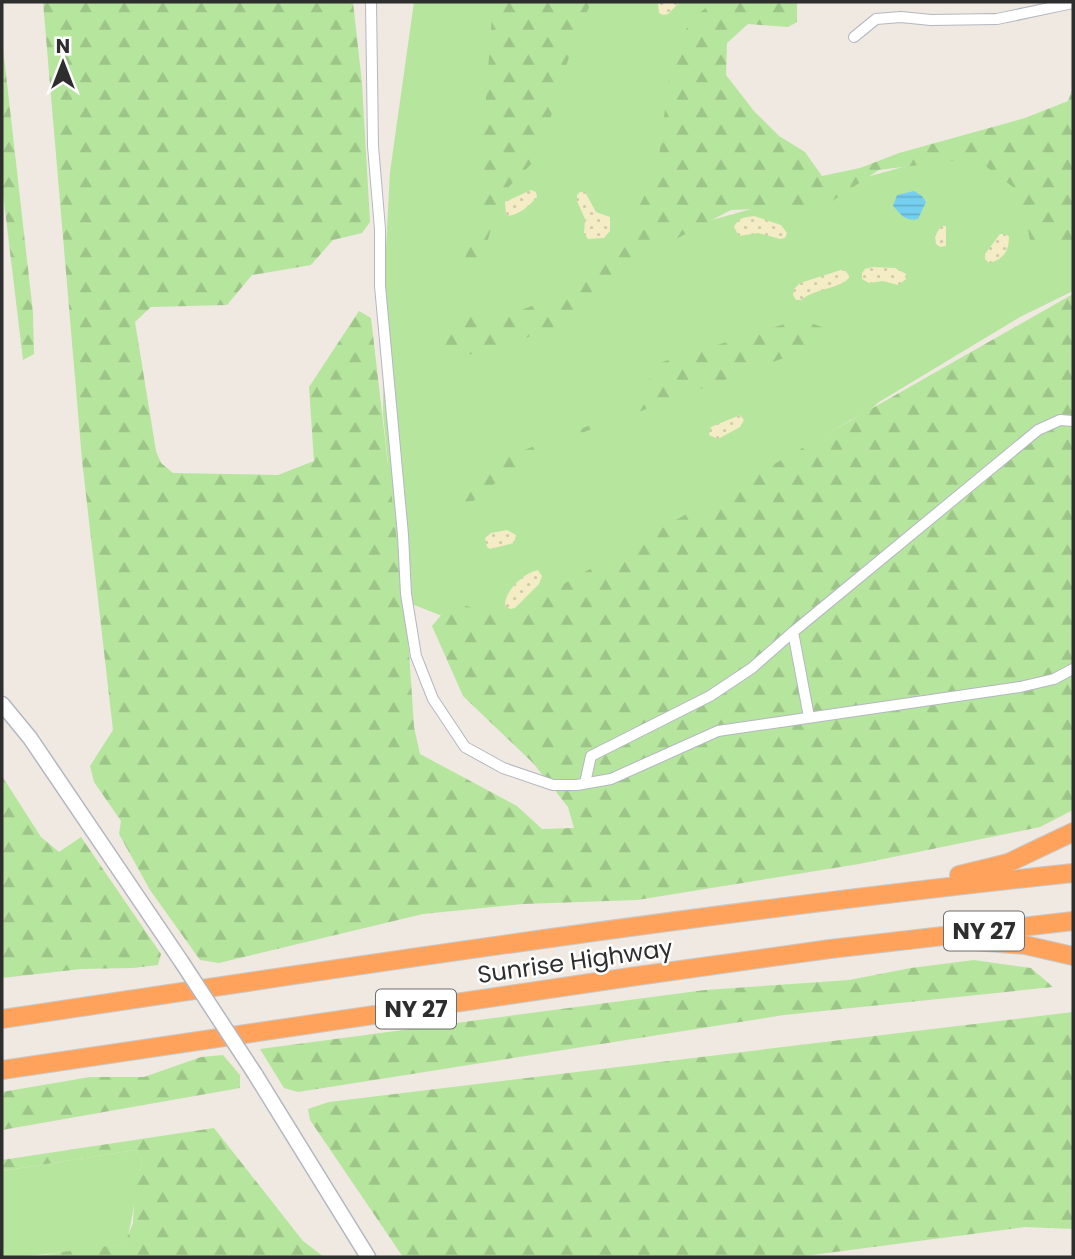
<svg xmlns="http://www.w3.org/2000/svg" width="1075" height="1259" viewBox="0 0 1075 1259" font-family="Poppins,sans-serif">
<defs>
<pattern id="forest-firs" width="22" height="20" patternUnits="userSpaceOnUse" patternTransform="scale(1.75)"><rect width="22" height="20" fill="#b6e59e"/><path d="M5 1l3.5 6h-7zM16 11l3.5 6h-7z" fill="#9dc588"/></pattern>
<pattern id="sand-dots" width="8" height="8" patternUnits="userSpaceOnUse" patternTransform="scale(1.75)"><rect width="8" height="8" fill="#f3ecc5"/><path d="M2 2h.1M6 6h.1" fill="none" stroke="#d1cbaa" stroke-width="1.8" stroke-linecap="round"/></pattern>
<pattern id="water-rules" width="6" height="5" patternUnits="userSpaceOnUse" patternTransform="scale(1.75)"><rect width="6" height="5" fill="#75cff0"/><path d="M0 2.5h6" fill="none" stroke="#66b2ce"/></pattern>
</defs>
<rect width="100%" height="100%" fill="#efe9e1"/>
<g fill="#b6e59e">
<path d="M414,2H735L669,232L971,148L1073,208V291L1020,317L879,402L869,411L849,421L493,636L399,599L381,528L388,463L383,414L384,285L390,172Z"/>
<path d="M135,1150L142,1160C134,1189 135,1217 125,1245C83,1248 43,1257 2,1257V1171Z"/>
</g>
<g fill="url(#forest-firs)">
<path d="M43,2H353L362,83L370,222L362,233L333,240L311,265L252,275L227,305L151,307L135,322L156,451L161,463L173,473L278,475L314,461L309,387L359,311L371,318L408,637L414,727L420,754L517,806L542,829L574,828L568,807L533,763L463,696L432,626L452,602L500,615L514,616L532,602L1073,294V810L1040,827L859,864L637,900L523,904L423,914L219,963L200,960L150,890L119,834L121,821L94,782L90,766L113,730L82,460Z"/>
<path d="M493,2H591L568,60L539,156L499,197L482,263L458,280L477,222Z"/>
<path d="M712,2H797V22L788,27L748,24L727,43L726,75L754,111L779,136L805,152L822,176L860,168L899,153L1025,118L1068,101L1073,88V244L1031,248L1026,216L1018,191L975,158L879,170L820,209L803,213L784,208L731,210L634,261L616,292L573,320L505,346L454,358L441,339L451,313L521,310L551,299L572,287L617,256L633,218L649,187L658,164L672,54L691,21Z"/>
<path d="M2,39L33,313L34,354L23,360L2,185Z"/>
<path d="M801,319L837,333L792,355L560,441L531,468L494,484L473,501L456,502L500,459L631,410L659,363Z"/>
<path d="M2,776L41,837L59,852L81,837L161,954L158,965L133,968L81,969L2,978Z"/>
<path d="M974,960L1031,968L1053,987L784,1015L298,1092L284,1088L260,1049L705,990L849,980L911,968Z"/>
<path d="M1073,1012V1229L1025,1227L797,1257H403L310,1120L308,1109L329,1102Z"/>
<path d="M223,1055L240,1075V1088L2,1130V1092L90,1077H144L201,1057Z"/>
<path d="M214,1128L303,1241L324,1257H34L86,1248L124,1245L133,1223L135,1187L142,1160L135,1150L2,1171V1160Z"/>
</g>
<g fill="url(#sand-dots)">
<path d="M658,2H680L668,14L663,15L659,13Z"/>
<path d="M531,190L536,192L537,197C530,205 516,218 506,215L505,202Z"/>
<path d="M580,192H585L596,212L610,217V231L604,238L588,239L584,233L585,219L577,201V195Z"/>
<path d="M754,216L781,225L787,233L785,238L780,239L758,233L739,236L734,227C738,218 744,217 754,216Z"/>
<path d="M941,226H946V246L940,247L936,244L935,236Z"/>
<path d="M1000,234H1006L1009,237C1009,251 1003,260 989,263L985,259V254Z"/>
<path d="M872,267L895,268L906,274V279L898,285L883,281L869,283L862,279V273L865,269Z"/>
<path d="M844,269L850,277C840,289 816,288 801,300H796L793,295L794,289L800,283Z"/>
<path d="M740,415L744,420L740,427L718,439L709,435L711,427Z"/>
<path d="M507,530L516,535L514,543L490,549L487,547L485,538L491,533Z"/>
<path d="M538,570L542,576L539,584L515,608L510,609L505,605C505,591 523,573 538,570Z"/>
</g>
<path fill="url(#water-rules)" d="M914,191L922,196L926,202L918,219C905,222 901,214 893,206L897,195Z"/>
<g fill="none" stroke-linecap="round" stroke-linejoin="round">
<defs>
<g id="minor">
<path d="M371,2L373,146L380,229V286L403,535L406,594L416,656L433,699L465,747L503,768L553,785H577L611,779L718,731L1020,687L1054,679L1073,669"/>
<path d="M854,37L876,19L901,17L931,20L997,19L1073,3"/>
<path d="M793,632L809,717"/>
<path d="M585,783L591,756L710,696L752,668L793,632L1038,430L1060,420L1073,421"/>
</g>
<g id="secondary">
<path d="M2,704L30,738L181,961"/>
<path d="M255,1074L368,1257"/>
</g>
<g id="motorway">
<path d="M959,875L1008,863L1073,832"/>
<path d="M973,941L1025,945L1073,956"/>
<path d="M2,1019C358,965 715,911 1073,873"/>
<path d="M2,1070L637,976L830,949L1073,921"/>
</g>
</defs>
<use href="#minor" stroke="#b4b7c1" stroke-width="12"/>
<use href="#secondary" stroke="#b4b7c1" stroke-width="17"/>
<use href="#motorway" stroke="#c9c9c9" stroke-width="20"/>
<use href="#minor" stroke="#fff" stroke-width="10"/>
<use href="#secondary" stroke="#fff" stroke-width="14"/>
<use href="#motorway" stroke="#ffa35c" stroke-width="18"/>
<defs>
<path id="secondary-bridge" d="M181,961L255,1074"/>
</defs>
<use href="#secondary-bridge" stroke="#b4b7c1" stroke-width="17" stroke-linecap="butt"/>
<use href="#secondary-bridge" stroke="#fff" stroke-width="14"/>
</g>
<g text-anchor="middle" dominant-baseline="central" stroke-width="5" stroke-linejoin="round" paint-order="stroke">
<g fill="#fff" stroke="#6d6d6d" stroke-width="2">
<rect x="944" y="911.5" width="80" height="39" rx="5"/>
<rect x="376" y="989.5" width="80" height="39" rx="5"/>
</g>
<g font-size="23" font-weight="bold" fill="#2e2e2e">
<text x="984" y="931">NY 27</text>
<text x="416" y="1009">NY 27</text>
</g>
<g font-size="24" fill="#2e2e2e" stroke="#fff">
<text transform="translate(575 961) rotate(-8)">Sunrise Highway</text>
</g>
</g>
<rect width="1075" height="1259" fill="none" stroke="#2e2e2e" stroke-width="7"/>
<g transform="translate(63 63)" stroke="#ffffff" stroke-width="5" paint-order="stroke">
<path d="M0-5L12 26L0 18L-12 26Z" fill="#2e2e2e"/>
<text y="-10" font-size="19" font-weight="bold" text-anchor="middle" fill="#2e2e2e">N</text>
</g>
</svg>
